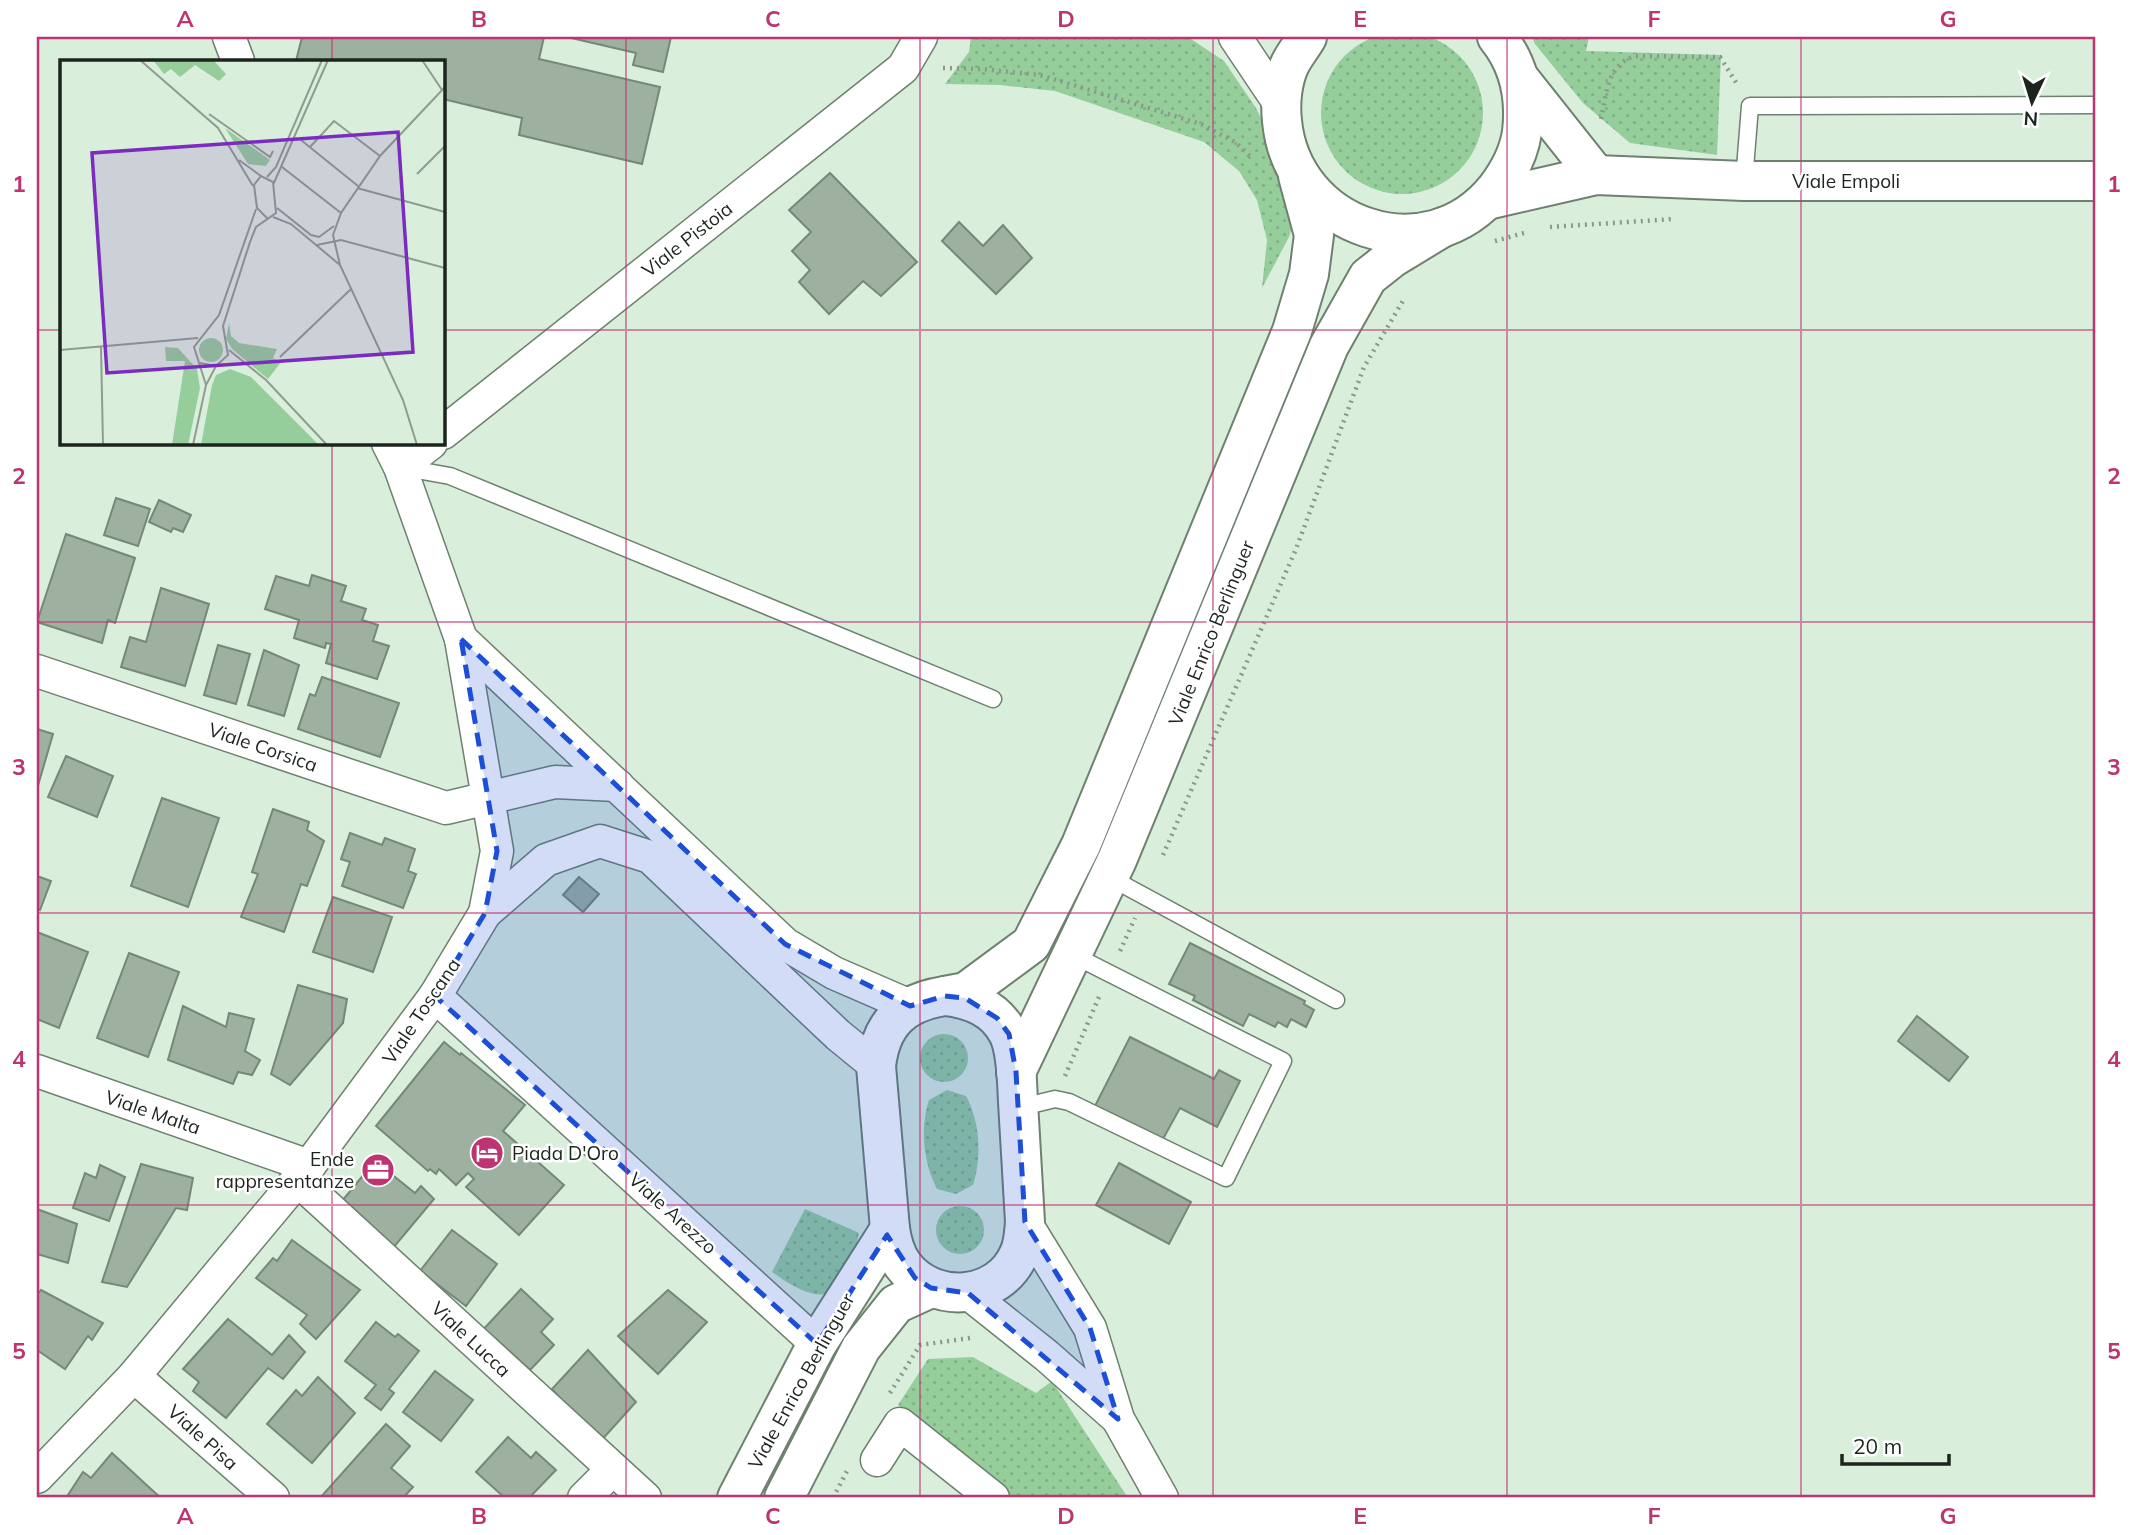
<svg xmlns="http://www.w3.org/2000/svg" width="2133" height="1535" viewBox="0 0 2133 1535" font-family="Mulish,sans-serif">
<defs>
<pattern id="grass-dots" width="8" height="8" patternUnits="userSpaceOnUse" patternTransform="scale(1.75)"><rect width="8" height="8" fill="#95cd9b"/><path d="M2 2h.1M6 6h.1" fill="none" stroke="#80b085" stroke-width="1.8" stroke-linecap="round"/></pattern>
</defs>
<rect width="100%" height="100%" fill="#daeedc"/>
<g fill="url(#grass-dots)">
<circle cx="1402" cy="113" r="81"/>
<path d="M971,37H1188L1224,61L1256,108L1291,181L1295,217L1289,237L1262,288L1267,240L1257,200L1239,171L1204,142L1055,91L1000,85L945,84L969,52Z"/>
<path d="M1532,37H1589L1586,51L1721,55L1717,155L1630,143L1583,103L1535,44Z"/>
<circle cx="944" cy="1058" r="24"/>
<path d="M947,1090L966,1096C980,1122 982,1156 973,1185L956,1194L937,1189C923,1162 920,1128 929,1100Z"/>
<circle cx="960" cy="1230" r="24"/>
<path d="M805,1209L859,1233C845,1295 830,1314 772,1272Z"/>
<path d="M973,1357L1036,1393L1052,1381L1128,1498H1014L898,1405L928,1359Z"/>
</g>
<g fill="#9eb1a0" stroke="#768877" stroke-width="2">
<path d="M302,37H544L539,59L660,87L642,164L519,135L522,118L443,99V61H296Z"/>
<path d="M567,37H671L663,72L633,65L636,53Z"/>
<path d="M830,173L917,262L881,296L863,281L829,314L799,282L810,270L792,251L811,232L789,210Z"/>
<path d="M959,222L983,246L1003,225L1032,258L996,294L942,241Z"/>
<path d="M116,498L150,509L138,546L104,535Z"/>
<path d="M159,500L191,515L183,532L173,528L171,532L149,522Z"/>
<path d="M66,534L135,558L115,623L108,620L102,643L37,622Z"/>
<path d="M312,575L346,586L341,601L366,609L362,620L378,625L373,641L389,646L377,679L326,663L331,644L326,643L325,648L294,638L299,620L265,609L276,576L309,586Z"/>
<path d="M161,588L209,604L185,686L121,667L130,637L146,642Z"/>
<path d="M218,645L250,654L236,704L204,695Z"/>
<path d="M264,650L299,665L284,716L248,705Z"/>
<path d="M322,677L399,703L380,757L298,729L310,694L315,696Z"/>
<path d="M37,729L53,734L37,789Z"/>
<path d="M66,756L113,776L97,817L48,797Z"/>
<path d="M162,798L219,818L188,907L131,886Z"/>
<path d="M273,809L309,822L307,830L324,841L307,886L301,884L284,932L241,917L258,874L252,872Z"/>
<path d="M350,833L382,845L385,838L415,849L408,871L416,874L403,908L342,886L350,862L341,859Z"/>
<path d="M37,876L51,881L40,910L37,908Z"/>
<path d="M579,877L599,894L583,912L563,895Z"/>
<path d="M333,897L392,917L373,972L313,952Z"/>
<path d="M37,932L88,952L59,1028L37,1019Z"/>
<path d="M1190,943L1305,1001L1304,1004L1314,1010L1306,1027L1291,1019L1287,1027L1278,1022L1275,1027L1249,1014L1243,1026L1193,1000L1195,996L1169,984Z"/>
<path d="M129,953L179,972L148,1057L97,1038Z"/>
<path d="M298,985L347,999L343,1023L290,1085L271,1074Z"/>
<path d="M183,1006L226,1027L229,1013L254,1019L245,1051L260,1060L252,1075L238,1072L233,1084L168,1060Z"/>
<path d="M1917,1016L1968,1057L1949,1081L1898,1041Z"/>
<path d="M1130,1037L1214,1079L1219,1070L1240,1081L1217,1127L1180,1108L1163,1139L1095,1106Z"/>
<path d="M444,1042L460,1055L461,1053L525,1105L503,1131L564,1185L519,1235L466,1187L474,1179L468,1173L456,1185L439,1169L436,1174L430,1169L428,1171L376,1126Z"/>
<path d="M375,1161L415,1193L421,1186L434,1199L393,1248L342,1201Z"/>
<path d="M1119,1163L1191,1202L1169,1244L1096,1205Z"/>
<path d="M141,1164L193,1178L187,1210L176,1208L127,1287L102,1282Z"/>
<path d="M100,1165L125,1177L109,1221L73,1208L85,1173L96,1178Z"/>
<path d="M37,1209L77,1224L68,1263L37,1254Z"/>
<path d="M452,1230L497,1264L466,1306L420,1271Z"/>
<path d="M292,1240L360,1290L316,1339L300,1324L307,1315L256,1278L273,1258L277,1261Z"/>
<path d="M521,1289L553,1319L541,1332L554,1345L530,1370L496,1339L491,1345L479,1334Z"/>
<path d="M41,1290L103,1323L92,1340L88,1336L65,1369L37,1350V1295Z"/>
<path d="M668,1290L707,1322L658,1374L618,1336Z"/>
<path d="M228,1319L272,1355L289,1335L305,1352L283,1379L268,1368L226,1418L193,1391L199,1382L183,1369Z"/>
<path d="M376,1322L395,1337L398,1334L419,1351L389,1389L394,1393L381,1410L365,1398L376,1385L345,1361Z"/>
<path d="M588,1350L636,1402L599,1443L552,1389Z"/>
<path d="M435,1371L473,1400L441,1441L403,1412Z"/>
<path d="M318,1377L355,1413L312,1463L267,1424L296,1390L302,1396Z"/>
<path d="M386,1424L410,1446L391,1468L413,1487L403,1498H320Z"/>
<path d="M508,1437L531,1458L536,1452L556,1470L529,1498H505L476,1472Z"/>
<path d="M112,1453L152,1490L161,1498H66L83,1472L91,1478Z"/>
</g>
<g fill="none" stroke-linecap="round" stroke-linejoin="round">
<defs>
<g id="service">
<path d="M1744,181L1750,106L2096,105"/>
<path d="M400,467L450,476L993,699"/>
<path d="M1109,877L1336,1000"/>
<path d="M1018,1108L1055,1099L1069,1102L1226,1178L1283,1061L1073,955"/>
</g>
<g id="minor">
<path d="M229,37L238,61"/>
<path d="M1235,37L1280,104"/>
<path d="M443,433L903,68L921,37"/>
<path d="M400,467L431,443"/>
<path d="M461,639L785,944L834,973L910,1006"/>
<path d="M37,671L446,808L555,782L617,785"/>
<path d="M485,913L546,860L600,841L650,857L838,1035L876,1066"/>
<path d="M435,996L817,1344"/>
<path d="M37,1071L309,1166"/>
<path d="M298,1180L645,1498"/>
<path d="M1025,1222L1090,1328L1118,1419L1162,1498"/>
<path d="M968,1293L1047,1356L1117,1418"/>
<path d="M134,1376L273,1498"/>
<path d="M877,1460L900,1424L993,1498"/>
<path d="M37,1477L134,1376L309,1166L435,996L485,913L497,851L461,639L400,467L388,443"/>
<path d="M584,1498L613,1469"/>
</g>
<g id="tertiary">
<path d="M1519,78L1596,175"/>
<path d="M1487,200L1596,175L1744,181H2096"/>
</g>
<g id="secondary">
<path d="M1307,37C1302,46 1295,54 1290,64C1282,81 1280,103 1282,121C1292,228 1427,275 1496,189C1509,172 1519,153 1522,132C1526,97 1519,64 1497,37"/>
<path d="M945,996L966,992L1031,944L1081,845L1292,331L1309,274L1314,235L1298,176"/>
<path d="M945,996C971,999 995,1008 1008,1033C1017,1050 1017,1083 1018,1102C1020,1142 1023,1182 1025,1222C1024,1232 1024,1243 1019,1254C999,1301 932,1305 903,1265C895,1254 892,1242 890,1229L876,1066C881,1023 903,1002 945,996Z"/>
<path d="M1016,1072L1117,860L1329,346L1368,277L1392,258L1443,227"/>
<path d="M737,1498L817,1344L890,1229"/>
<path d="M784,1498L861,1348L896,1304L931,1288"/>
</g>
</defs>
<use href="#service" stroke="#6e806f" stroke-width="19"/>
<use href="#minor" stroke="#6e806f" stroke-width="35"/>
<use href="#tertiary" stroke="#6e806f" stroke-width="42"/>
<use href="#secondary" stroke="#6e806f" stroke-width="42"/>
<g stroke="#8a998c" stroke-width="4.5" stroke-dasharray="2 5" stroke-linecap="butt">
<path d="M943,68L982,69L1040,75L1201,124L1235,142L1252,158"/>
<path d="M1601,119C1607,93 1606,67 1634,56L1720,57L1737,84"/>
<path d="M1550,227L1674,219"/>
<path d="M1495,241L1524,233"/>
<path d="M1163,855L1296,549L1364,367L1404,299"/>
<path d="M1120,951L1135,918"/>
<path d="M1065,1076L1099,997"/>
<path d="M890,1393L920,1345L970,1338"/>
<path d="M833,1498L847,1471"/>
</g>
<use href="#service" stroke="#fff" stroke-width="16"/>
<use href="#minor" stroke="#fff" stroke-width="32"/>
<use href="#tertiary" stroke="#fff" stroke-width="38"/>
<use href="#secondary" stroke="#fff" stroke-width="38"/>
</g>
<path fill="#1d4ed8" fill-opacity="0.2" stroke="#1d4ed8" stroke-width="5" stroke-dasharray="14 9" stroke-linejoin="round" d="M461,639L785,944L910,1006L945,996L965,998L997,1018L1009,1034L1016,1072L1025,1222L1090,1328L1118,1419L968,1293L931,1288L915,1278L887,1235L817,1344L435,996L485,913L497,851Z"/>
<path fill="none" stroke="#bd3471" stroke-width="2" stroke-opacity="0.55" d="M332,37V61M626,37V1498M920,37V1498M1213,37V1498M1507,37V1498M1801,37V1498M37,330H61M443,330H2096M332,443V1498M37,622H2096M37,913H2096M37,1205H2096"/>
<defs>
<symbol id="hotel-disc" viewBox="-11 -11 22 22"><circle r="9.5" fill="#bd3471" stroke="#fff"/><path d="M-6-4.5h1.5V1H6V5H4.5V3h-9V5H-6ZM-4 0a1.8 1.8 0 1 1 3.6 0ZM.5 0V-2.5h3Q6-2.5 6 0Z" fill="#fff"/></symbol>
<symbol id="office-disc" viewBox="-11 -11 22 22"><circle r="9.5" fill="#bd3471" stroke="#fff"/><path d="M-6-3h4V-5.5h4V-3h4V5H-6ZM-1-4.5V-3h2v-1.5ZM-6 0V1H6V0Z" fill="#fff"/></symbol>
</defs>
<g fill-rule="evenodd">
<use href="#hotel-disc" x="468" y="1134" width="38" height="38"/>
<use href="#office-disc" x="359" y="1151" width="38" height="38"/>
</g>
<g text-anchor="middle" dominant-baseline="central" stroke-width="5" stroke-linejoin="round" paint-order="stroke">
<g font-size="19" fill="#1c241d" stroke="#fff">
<text x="1846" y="181">Viale Empoli</text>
<text transform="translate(687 239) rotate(-38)">Viale Pistoia</text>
<text transform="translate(1211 633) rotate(-68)">Viale Enrico Berlinguer</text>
<text transform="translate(263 747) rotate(19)">Viale Corsica</text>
<text transform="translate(421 1011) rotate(-56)">Viale Toscana</text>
<text transform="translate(153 1112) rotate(19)">Viale Malta</text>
<text transform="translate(673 1213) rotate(42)">Viale Arezzo</text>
<text transform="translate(471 1339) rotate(43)">Viale Lucca</text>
<text transform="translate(801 1381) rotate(-61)">Viale Enrico Berlinguer</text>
<text transform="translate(203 1437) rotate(42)">Viale Pisa</text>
</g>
<g font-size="19" fill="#1c241d" stroke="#fff" text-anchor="start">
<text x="512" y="1153">Piada D'Oro</text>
<text x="354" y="1159" text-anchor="end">Ende<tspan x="354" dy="22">rappresentanze</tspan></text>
</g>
</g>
<g transform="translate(60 60)">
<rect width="385" height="385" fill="#daeedc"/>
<path d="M165,68L210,100L206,106L188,104ZM169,263L171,276L179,283L217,289L213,298L221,302L208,319L172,289L166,279ZM139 290a12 12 0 1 1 24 0a12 12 0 1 1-24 0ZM105,287L118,288L137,309L140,328L128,385H112L125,301H106ZM170,309L191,317L259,385H141L152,325L156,315Z" fill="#95cd9b"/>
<path d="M93,0H153L166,14L159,21L135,5L120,17L111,9L104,14Z" fill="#95cd9b"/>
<path fill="none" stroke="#8e9d90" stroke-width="2" d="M80,0L158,68L193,126M362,0L382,30M149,54L210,97L213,91M241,80L298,126M250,87L274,61L320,96M179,100L201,116M222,107L281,153M357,114L385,86M207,117L216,107L262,0M213,125L268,0M297,128L385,152M217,148L251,175L259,177L274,166M213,157L231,164L280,205M257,185L281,180L385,208M41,287L43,385M0,290L138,278M169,290L206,320L267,385M220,297L291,229M140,303L156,306L168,295L163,266L190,182L196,167L216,153L213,122L201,116L194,125L197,148L208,159M146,325L134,287L159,255L196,149M133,385L146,325L156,306M357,385L343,340L280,205L273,175L281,153L320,96L385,27"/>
<path fill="#7b2cbf" fill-opacity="0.15" stroke="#7b2cbf" stroke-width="3.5" d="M338,72L353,292L47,313L32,93Z"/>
<rect width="385" height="385" fill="none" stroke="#1c241d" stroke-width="3.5"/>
</g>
<rect width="2133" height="1535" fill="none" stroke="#ffffff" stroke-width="77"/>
<g transform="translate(2032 102) rotate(184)" stroke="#ffffff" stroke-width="5" paint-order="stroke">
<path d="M0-5L12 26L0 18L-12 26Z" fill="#1c241d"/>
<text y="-10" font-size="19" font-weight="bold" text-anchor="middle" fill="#1c241d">N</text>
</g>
<path d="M1842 1454v10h107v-10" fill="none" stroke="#1c241d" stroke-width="3.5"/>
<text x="1853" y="1454" font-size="21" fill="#1c241d" stroke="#ffffff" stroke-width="5" paint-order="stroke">20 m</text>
<rect x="38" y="38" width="2056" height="1458" fill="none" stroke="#bd3471" stroke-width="2.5"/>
<g font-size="23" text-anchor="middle" font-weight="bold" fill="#bd3471">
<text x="185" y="27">A</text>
<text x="479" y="27">B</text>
<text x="773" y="27">C</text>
<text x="1066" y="27">D</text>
<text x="1360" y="27">E</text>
<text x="1654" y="27">F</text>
<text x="1948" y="27">G</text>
<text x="19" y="192">1</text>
<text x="2114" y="192">1</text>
<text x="19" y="484">2</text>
<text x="2114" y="484">2</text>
<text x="19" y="775">3</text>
<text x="2114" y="775">3</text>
<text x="19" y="1067">4</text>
<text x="2114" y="1067">4</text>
<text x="19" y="1359">5</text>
<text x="2114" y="1359">5</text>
<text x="185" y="1524">A</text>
<text x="479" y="1524">B</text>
<text x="773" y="1524">C</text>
<text x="1066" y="1524">D</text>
<text x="1360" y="1524">E</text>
<text x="1654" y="1524">F</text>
<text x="1948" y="1524">G</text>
</g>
</svg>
